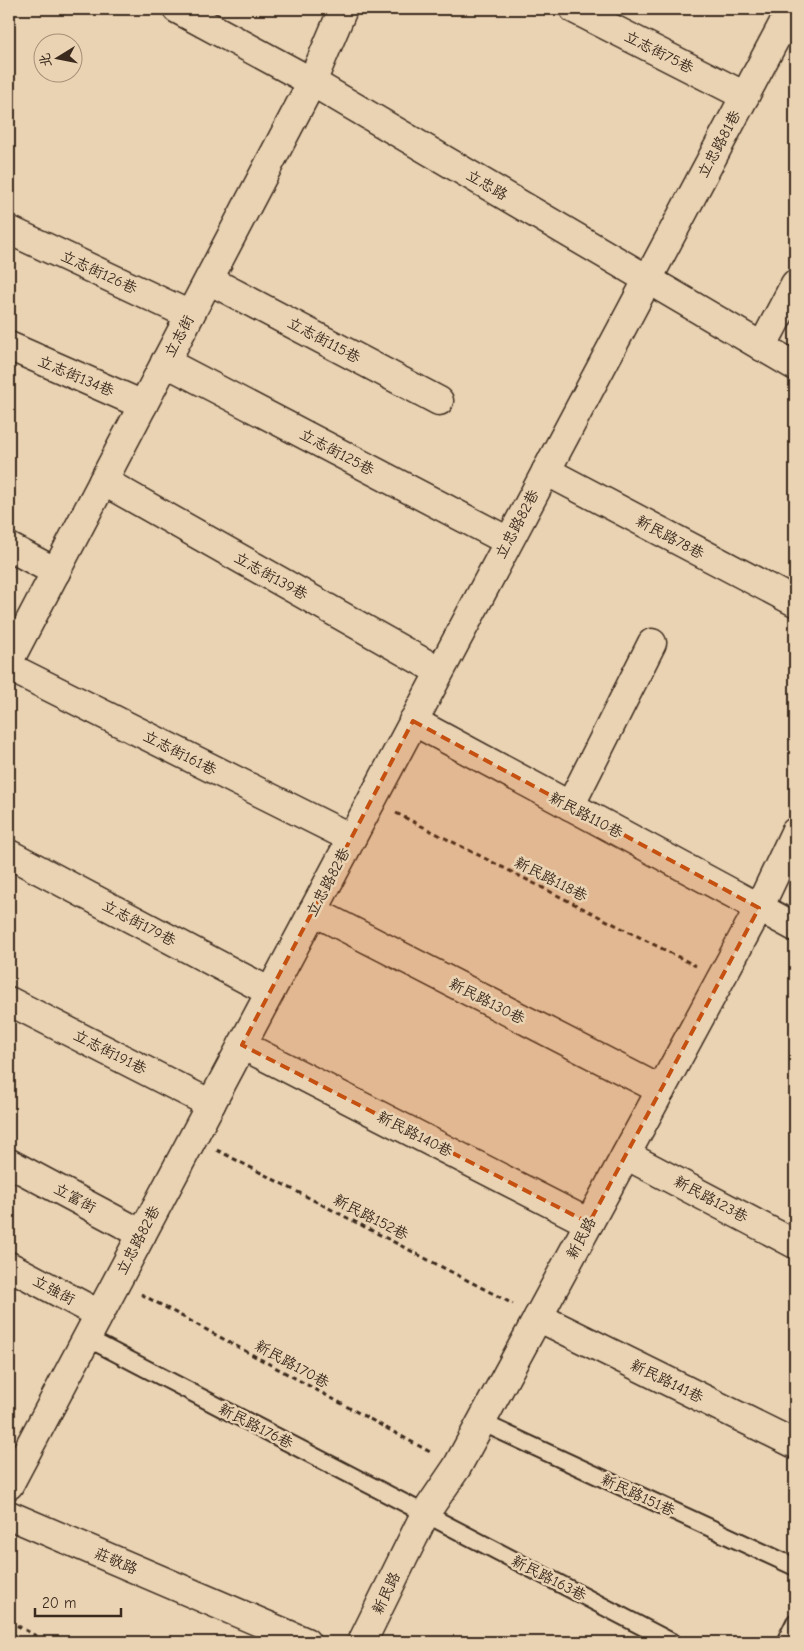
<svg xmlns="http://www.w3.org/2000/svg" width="804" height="1651" viewBox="0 0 804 1651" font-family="'Comic Neue','LXGW WenKai TC',sans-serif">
<rect width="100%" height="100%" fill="#ead3b3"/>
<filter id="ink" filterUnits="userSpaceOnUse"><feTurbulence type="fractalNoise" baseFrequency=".02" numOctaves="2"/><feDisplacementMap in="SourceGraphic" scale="10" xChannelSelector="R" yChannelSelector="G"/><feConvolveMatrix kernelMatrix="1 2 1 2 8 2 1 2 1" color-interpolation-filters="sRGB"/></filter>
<g filter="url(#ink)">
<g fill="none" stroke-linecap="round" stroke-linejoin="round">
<defs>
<g id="lane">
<path d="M87,1338L672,1642"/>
<path d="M481,1422L795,1567"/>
<path d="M785,1642L795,1622"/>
</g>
<g id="street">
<path d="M177,9L312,82L795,366"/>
<path d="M574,9L745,96"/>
<path d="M9,230L190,315"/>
<path d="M209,280L439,401"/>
<path d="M9,346L143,405"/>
<path d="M762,347L795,284"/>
<path d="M165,362L508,541"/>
<path d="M546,471L795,602"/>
<path d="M103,481L439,671"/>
<path d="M9,547L56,572"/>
<path d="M9,661L312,82L343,9"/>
<path d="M9,667L351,838"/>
<path d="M413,721L795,927"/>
<path d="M570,806L652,643"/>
<path d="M9,854L270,992"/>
<path d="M313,911L661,1090"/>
<path d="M9,1001L211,1104"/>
<path d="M242,1045L589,1223"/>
<path d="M626,1155L795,1244"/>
<path d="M9,1163L142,1234"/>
<path d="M9,1266L99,1314"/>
<path d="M538,1317L795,1444"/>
<path d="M9,1485L791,9"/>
<path d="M9,1515L306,1642"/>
<path d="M362,1642L425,1514L457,1467L589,1223L759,908L795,832"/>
</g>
</defs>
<use href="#lane" stroke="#3b2a1e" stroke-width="20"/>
<use href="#street" stroke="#3b2a1e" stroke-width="31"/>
<g stroke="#3b2a1e" stroke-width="3" stroke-dasharray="5 4" stroke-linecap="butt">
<path d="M396,813L696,966"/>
<path d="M217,1150L513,1304"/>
<path d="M141,1294L432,1453"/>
<path d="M9,1621L47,1642"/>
</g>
<use href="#lane" stroke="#ead3b3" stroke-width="16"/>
<use href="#street" stroke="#ead3b3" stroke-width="28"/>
</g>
</g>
<path fill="#c55010" fill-opacity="0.2" stroke="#c55010" stroke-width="4" stroke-dasharray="10 6" stroke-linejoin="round" d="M413,721L759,908L589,1223L242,1045Z"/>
<g text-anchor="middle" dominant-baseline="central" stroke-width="5" stroke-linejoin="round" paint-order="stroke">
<g font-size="15" fill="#3b2a1e" stroke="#ead3b3">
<text transform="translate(659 52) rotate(27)">立志街75巷</text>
<text transform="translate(719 144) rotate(-62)">立忠路81巷</text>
<text transform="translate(487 185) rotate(30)">立忠路</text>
<text transform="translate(99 272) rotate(25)">立志街126巷</text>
<text transform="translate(179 336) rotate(-62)">立志街</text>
<text transform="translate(324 340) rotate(28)">立志街115巷</text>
<text transform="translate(76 376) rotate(23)">立志街134巷</text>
<text transform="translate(337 452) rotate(28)">立志街125巷</text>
<text transform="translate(517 524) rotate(-62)">立忠路82巷</text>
<text transform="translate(670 537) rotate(28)">新民路78巷</text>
<text transform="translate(271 576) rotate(29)">立志街139巷</text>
<text transform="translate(180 753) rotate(27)">立志街161巷</text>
<text transform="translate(586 815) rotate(28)">新民路110巷</text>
<text transform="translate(551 879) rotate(27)">新民路118巷</text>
<text transform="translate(328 882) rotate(-62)">立忠路82巷</text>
<text transform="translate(139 923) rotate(28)">立志街179巷</text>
<text transform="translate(487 1001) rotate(27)">新民路130巷</text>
<text transform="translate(110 1052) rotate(27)">立志街191巷</text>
<text transform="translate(415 1134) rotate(27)">新民路140巷</text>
<text transform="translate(75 1198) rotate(28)">立富街</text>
<text transform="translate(711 1199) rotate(28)">新民路123巷</text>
<text transform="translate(371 1217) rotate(27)">新民路152巷</text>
<text transform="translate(581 1238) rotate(-62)">新民路</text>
<text transform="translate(138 1240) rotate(-62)">立忠路82巷</text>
<text transform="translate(54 1290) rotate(28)">立強街</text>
<text transform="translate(292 1364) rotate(29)">新民路170巷</text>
<text transform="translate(667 1381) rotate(26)">新民路141巷</text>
<text transform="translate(256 1426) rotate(27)">新民路176巷</text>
<text transform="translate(638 1495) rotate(25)">新民路151巷</text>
<text transform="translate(116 1561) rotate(23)">莊敬路</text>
<text transform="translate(549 1578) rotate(27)">新民路163巷</text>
<text transform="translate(386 1593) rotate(-64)">新民路</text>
</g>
</g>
<rect width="804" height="1651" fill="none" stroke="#ead3b3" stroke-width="30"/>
<rect x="15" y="15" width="774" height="1621" fill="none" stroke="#3b2a1e" stroke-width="2" filter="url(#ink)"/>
<g transform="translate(58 58) rotate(260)"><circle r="24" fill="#ead3b3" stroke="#a48f77"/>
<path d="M0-4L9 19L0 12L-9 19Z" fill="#3b2a1e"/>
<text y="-8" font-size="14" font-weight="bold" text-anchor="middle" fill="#3b2a1e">北</text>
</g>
<path d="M35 1608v8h86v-8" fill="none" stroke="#3b2a1e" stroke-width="2.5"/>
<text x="42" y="1608" font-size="15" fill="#3b2a1e" stroke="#ead3b3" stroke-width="4" paint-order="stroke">20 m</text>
</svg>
